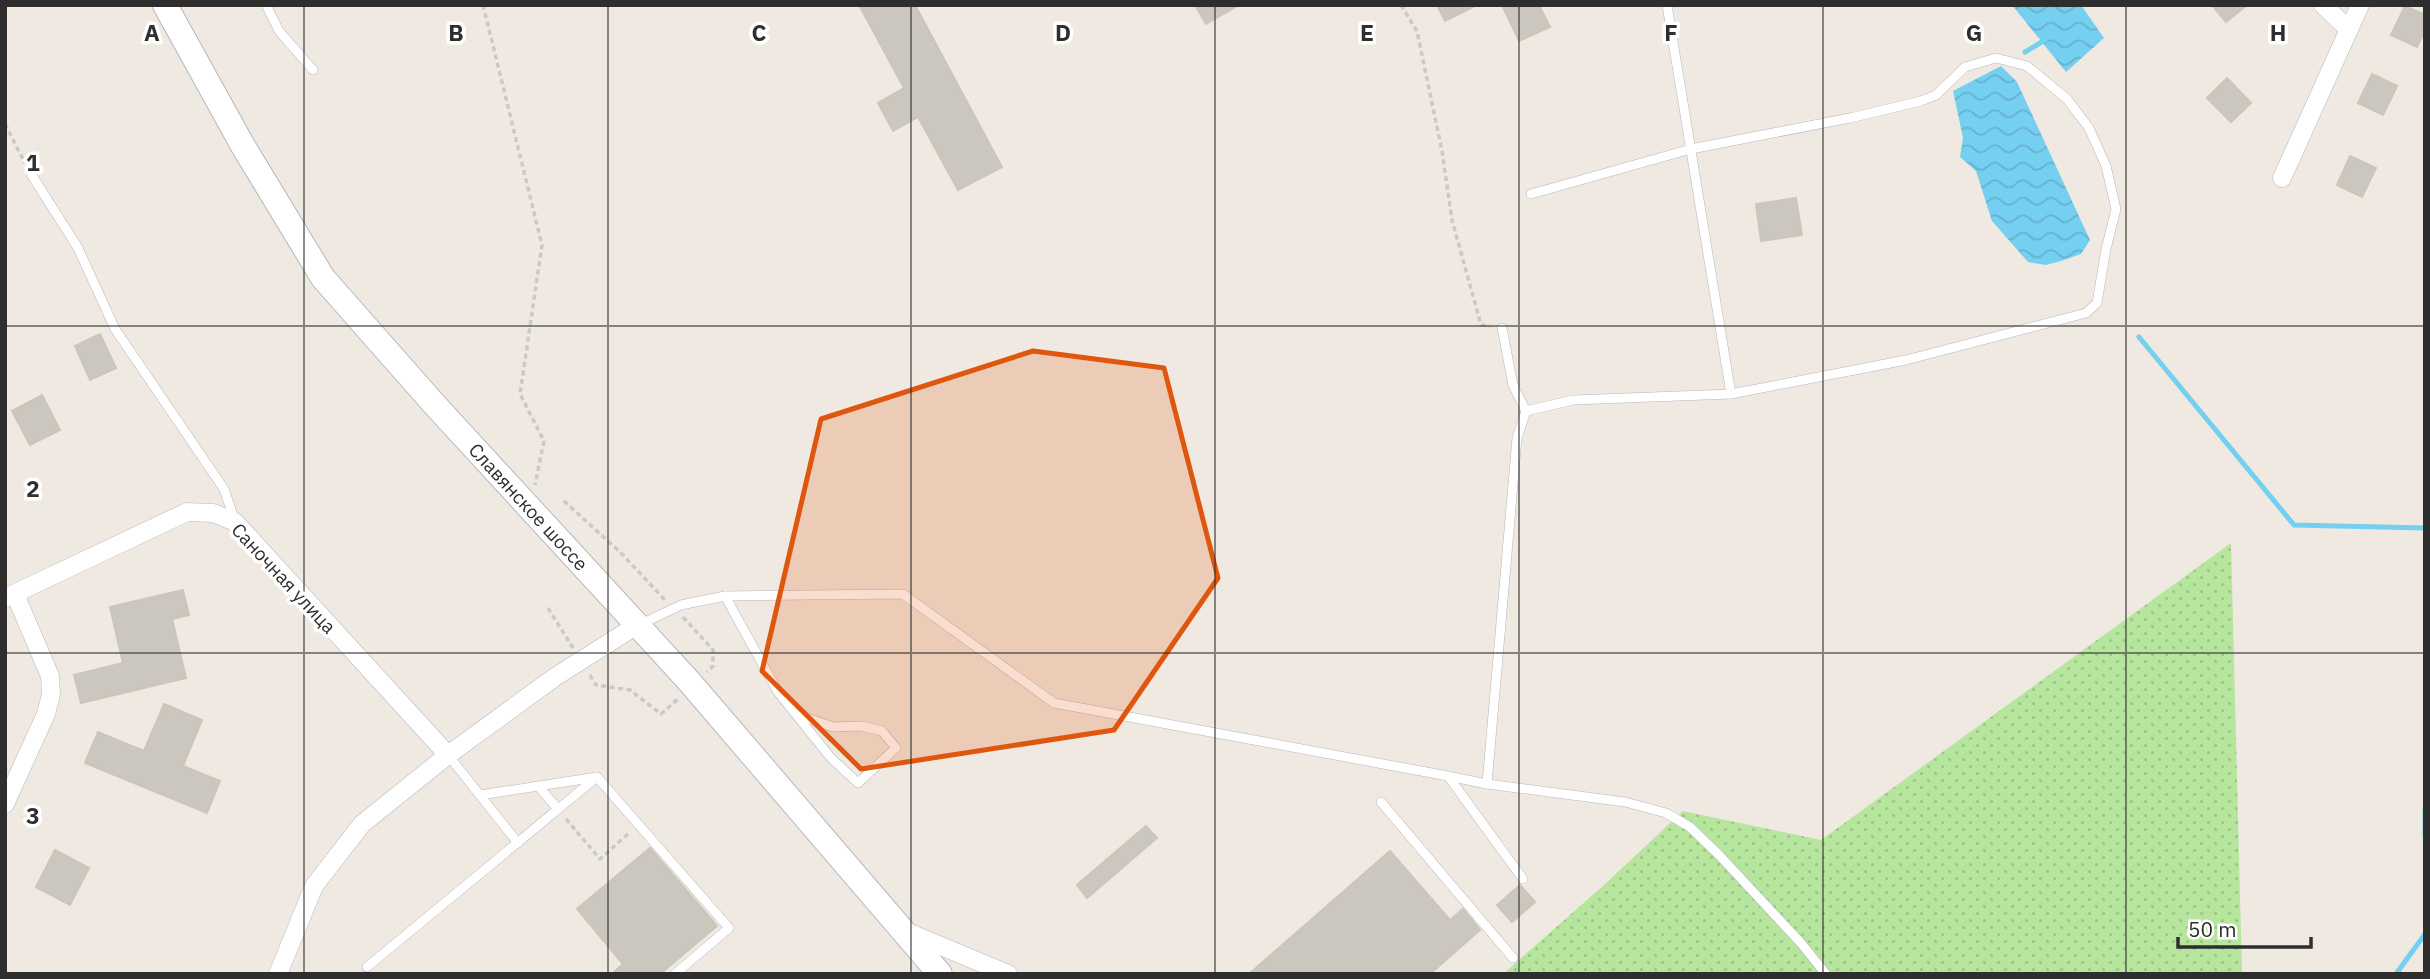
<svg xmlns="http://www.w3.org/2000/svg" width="2430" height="979" viewBox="0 0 2430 979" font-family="'IBM Plex Sans',sans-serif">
<defs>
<pattern id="grass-dots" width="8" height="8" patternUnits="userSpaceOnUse" patternTransform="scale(1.75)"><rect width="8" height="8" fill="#b6e59e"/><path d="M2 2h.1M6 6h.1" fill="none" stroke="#9dc588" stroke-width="1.8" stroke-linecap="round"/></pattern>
<pattern id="water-waves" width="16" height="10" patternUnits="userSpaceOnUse" patternTransform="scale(1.75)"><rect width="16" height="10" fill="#75cff0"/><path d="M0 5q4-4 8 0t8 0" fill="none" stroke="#66b2ce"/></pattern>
</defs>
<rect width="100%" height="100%" fill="#efe9e1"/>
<path fill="url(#grass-dots)" d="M2231,543L2242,974H1503L1604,885L1683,811L1821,840Z"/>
<g fill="url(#water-waves)">
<path d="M2012,5H2081L2104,38L2066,72Z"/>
<path d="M2001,66L2017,82L2090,240L2081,254L2061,261L2046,265L2028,262L1992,221L1976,171L1960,157L1963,138L1953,91Z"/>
</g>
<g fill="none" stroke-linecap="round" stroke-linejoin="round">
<g stroke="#75cff0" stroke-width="5">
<path d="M2025,52L2045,40"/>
<path d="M2139,337L2294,525L2425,528"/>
<path d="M2425,810V836"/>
<path d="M2396,974L2425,934"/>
</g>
</g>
<g fill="#cbc7bf" stroke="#cbc5ba" stroke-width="2">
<path d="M859,5H915L1002,167L958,190L918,117L893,131L878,103L904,88Z"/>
<path d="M1195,5H1239L1206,24Z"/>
<path d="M1437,5H1477L1445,21Z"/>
<path d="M1502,5H1539L1550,27L1519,41Z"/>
<path d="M2212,5H2247L2226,22Z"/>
<path d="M2405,6L2425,15V30L2417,47L2391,35Z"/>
<path d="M2372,74L2397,86L2383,115L2358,103Z"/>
<path d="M2227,78L2251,103L2231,122L2207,98Z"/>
<path d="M2350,156L2376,168L2362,197L2337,185Z"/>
<path d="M1796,198L1802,235L1761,241L1756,204Z"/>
<path d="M100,334L116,368L90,380L75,346Z"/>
<path d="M42,395L60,430L30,445L12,411Z"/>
<path d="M183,590L189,615L172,619L186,678L81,703L74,675L123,663L110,607Z"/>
<path d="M164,704L202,720L183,766L220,781L207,813L85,763L98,732L144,751Z"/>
<path d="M1146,826L1157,838L1087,898L1077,885Z"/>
<path d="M650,848L717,926L660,974H612L623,964L577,909Z"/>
<path d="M55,850L89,868L70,905L36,887Z"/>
<path d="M1390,851L1450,920L1463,909L1480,930L1430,974H1249Z"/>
<path d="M1520,885L1535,902L1512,922L1497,905Z"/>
</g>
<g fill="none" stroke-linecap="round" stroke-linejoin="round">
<defs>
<g id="lane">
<path d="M266,5L279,31L313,70"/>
<path d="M1667,5L1731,394"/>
<path d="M31,174L78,248L115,329L224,489L235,521"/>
<path d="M1502,328L1513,385L1526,411"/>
<path d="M725,596L778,692L831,758L858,783L896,748L882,731L861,726L833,727L796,714"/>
<path d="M641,624L681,605L725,596L903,594L1054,703L1448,776L1523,879"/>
<path d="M448,755L518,843"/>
<path d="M1448,776L1487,784L1517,438L1526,411L1573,400L1731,394L1906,360L2086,313L2097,303L2106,249L2116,209L2106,166L2089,128L2067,99L2027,66L1996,58L1965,67L1936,95L1921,101L1850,118L1691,149L1531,194"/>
<path d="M597,777L729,928L675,974"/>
<path d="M1487,784L1625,802L1666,813L1690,827L1720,856L1800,942L1826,974"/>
<path d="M538,786L558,809"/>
<path d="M1381,802L1513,958"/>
<path d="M367,967L597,777L480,795"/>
</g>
<g id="street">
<path d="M2323,5L2349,30"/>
<path d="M2282,178L2360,5"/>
<path d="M5,598L187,512L213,513L235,522L448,755"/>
<path d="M5,804L46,714L51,694L50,676L15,594"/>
<path d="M905,931L1008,974"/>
<path d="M278,974L314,886L362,824L448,755L555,677L637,625"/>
</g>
<g id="secondary">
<path id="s1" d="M165,5L243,146L323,278L434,404L687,679L940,974"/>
</g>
</defs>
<use href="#lane" stroke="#b4b7c1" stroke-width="10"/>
<use href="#street" stroke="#b4b7c1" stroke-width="19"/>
<use href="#secondary" stroke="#b4b7c1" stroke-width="26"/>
<g stroke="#c9c9c9" stroke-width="3.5" stroke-dasharray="5 3.5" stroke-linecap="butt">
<path d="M483,5L542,245L520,394L544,441L535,485"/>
<path d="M1401,5L1417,31L1442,151L1452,220L1481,325L1490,326"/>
<path d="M5,124L25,163"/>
<path d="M564,501L621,553L665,600"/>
<path d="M548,608L573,648"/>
<path d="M683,617L713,650V666L707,672"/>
<path d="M590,675L596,685L630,690L661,714L678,699"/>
<path d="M566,819L600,859L629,833"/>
</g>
<use href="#lane" stroke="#fff" stroke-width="9"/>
<use href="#street" stroke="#fff" stroke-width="18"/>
<use href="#secondary" stroke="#fff" stroke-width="24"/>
</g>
<path fill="#df570e" fill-opacity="0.2" stroke="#df570e" stroke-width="5" stroke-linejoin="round" d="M1033,351L1164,368L1218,578L1114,730L861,769L762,671L821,419Z"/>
<path fill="none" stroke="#2e2e2e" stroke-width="2" stroke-opacity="0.55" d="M304,5V974M608,5V974M911,5V974M1215,5V974M1519,5V974M1823,5V974M2126,5V974M5,326H2425M5,653H2425"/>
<g text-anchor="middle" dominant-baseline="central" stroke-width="7" stroke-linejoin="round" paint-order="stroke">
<g font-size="19" fill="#2e2e2e" stroke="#fff">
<text stroke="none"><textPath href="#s1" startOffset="623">Славянское шоссе</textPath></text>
<text transform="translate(284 578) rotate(47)">Саночная улица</text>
</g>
</g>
<g font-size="23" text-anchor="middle" font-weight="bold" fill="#2e2e2e" stroke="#fff" stroke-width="7" stroke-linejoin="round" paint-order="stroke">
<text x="152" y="41">A</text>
<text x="456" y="41">B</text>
<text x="759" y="41">C</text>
<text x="1063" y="41">D</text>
<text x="1367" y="41">E</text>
<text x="1671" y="41">F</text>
<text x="1974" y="41">G</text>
<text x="2278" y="41">H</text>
<text x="33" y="171">1</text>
<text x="33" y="497">2</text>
<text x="33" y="824">3</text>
</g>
<rect width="2430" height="979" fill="none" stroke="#2e2e2e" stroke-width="14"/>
<path d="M2178 937v10h133v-10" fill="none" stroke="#2e2e2e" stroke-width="3.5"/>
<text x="2188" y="937" font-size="21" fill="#2e2e2e" stroke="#ffffff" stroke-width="5" paint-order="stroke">50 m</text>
</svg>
